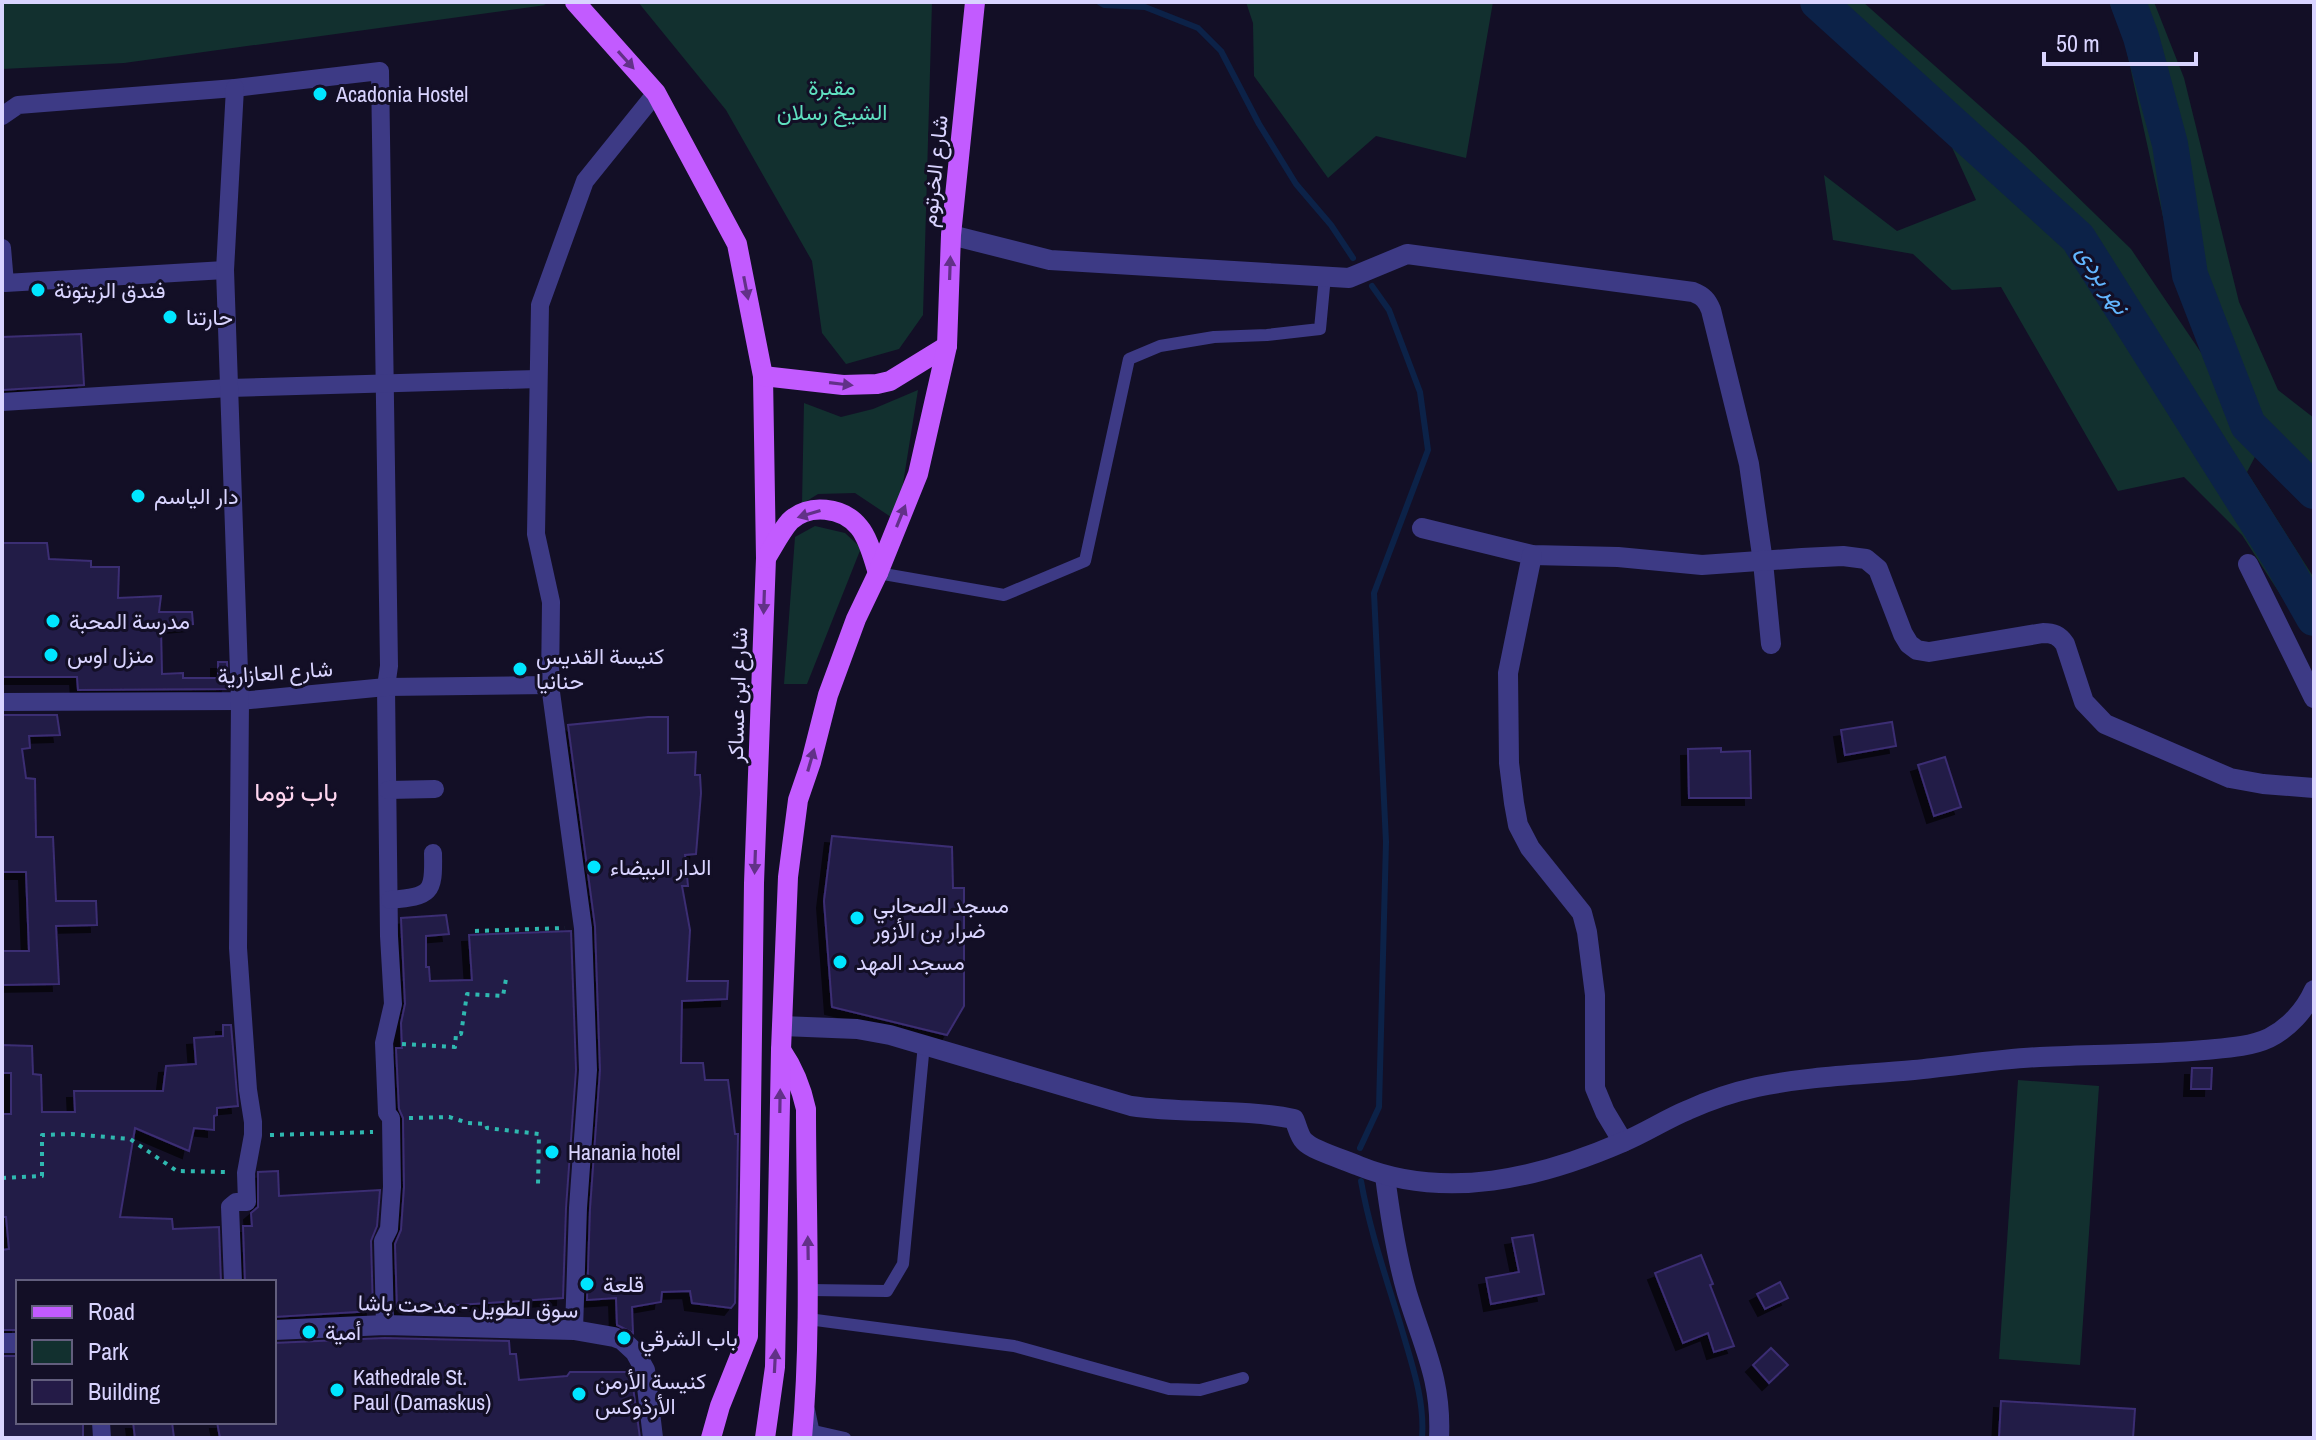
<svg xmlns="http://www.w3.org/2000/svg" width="2316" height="1440" viewBox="0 0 2316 1440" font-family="'Archivo Narrow',Vazirmatn,sans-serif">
<defs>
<filter id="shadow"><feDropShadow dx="-7" dy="7" stdDeviation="0" flood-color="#0009"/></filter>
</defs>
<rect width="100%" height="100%" fill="#130f26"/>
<g fill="#12302f">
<path d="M2,2H539L546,5L124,63L2,69Z"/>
<path d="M638,2H932L923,315L899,349L846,364L822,333L812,261L726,110Z"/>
<path d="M1246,2H1493L1466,158L1376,136L1328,178L1254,76L1253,23Z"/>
<path d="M1803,2H1863L2025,146L2131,249L2206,360L2176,276L2124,39L2109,2H2154L2184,78L2239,302L2278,390L2314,418V473L2268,432L2247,472L2314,578V613L2300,625L2242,535L2184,477L2118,491L2001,287L1952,290L1913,254L1833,240L1824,175L1897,231L1976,200L1945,132L1881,80Z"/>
<path d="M918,390L897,521L855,493L818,494L802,504L804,403L841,417L873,409Z"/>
<path d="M815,526L845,533L861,548L807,684H784L795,537Z"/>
<path d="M2018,1080L2099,1086L2080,1365L1999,1359Z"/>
</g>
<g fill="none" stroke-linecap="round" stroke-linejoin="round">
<g stroke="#0c2248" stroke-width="6">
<path d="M1099,2L1104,5L1145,7L1198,28L1221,51L1259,124L1296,184L1331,225L1353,258"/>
<path d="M1360,1148L1379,1107L1386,842L1374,593L1428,450L1420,392L1389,310L1372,286"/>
<path d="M1361,1181C1370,1232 1387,1280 1402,1330C1412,1365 1425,1401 1422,1438"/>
</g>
<g stroke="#0c2248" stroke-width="36">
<path d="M1818,2L2078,238L2283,563L2314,618"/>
<path d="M2128,2L2141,37L2170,144L2190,275L2248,425L2314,491"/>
</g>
</g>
<g fill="#241b47" stroke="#3b2d73" stroke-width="2" filter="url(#shadow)">
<path d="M81,334L84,385L2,390V337Z"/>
<path d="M2,543H47L49,559L91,561V567H119L118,598L161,596L159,612H192L193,624L161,627L162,674L183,673V678H218V662H227L228,689L78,690L77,677H2Z"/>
<path d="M2,715H57L60,735L29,736L30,748L22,749L26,778L35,779L36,837H53L56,901H96L97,925L56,926L59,984L2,985V951H29L26,872H2Z"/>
<path d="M648,717H668V753L696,752L695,775H700L701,793L696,854L685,855L688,886H682L690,930L687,981H728L727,999L682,1001L681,1063H703L705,1080H728L735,1134H738L735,1303L731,1308L692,1303L690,1291L662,1292L661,1302L632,1307L633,1333L617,1325L616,1298L587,1300L590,1209L600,1070L595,926L568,725Z"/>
<path d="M1892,722L1896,746L1845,755L1841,730Z"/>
<path d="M1721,748V752L1750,751L1751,798H1689L1688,749Z"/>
<path d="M1945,757L1961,807L1934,816L1918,765Z"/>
<path d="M832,836L952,847L953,888H964V1006L947,1035L832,1007L824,901Z"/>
<path d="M446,915L449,934L426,936V967H429L430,981L472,980L469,935L571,931L576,1070L566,1208L563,1298L397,1309L395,1244L401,1230L404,1187L403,1118L399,1109L396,1048H402L401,1023L405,1004L401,918Z"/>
<path d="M223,1025H231L238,1106L217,1108V1115L214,1116V1130L194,1128L189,1151L135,1128L120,1217L172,1219L173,1229L219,1227L221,1282H18V1330H2V1250L9,1249L6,1217H2V1114H11V1073H2V1045L32,1046L33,1074L41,1075L42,1112H75L74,1091H163L166,1066L196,1064L194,1038L223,1036Z"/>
<path d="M2192,1068H2212L2211,1089H2191Z"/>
<path d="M278,1171L279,1196L380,1190L377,1226L371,1241L373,1311L274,1317V1282H245L243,1226H252L251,1213L258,1207V1172Z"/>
<path d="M1533,1235L1544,1294L1491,1304L1486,1278L1519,1272L1512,1238Z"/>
<path d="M1701,1255L1713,1284L1710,1285L1734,1346L1714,1352L1708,1333L1683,1343L1655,1273Z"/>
<path d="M1780,1282L1788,1298L1765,1309L1757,1294Z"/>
<path d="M385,1338L509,1341L510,1354H516L519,1380L567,1376L570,1372H631L640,1438H220L217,1422H274V1343Z"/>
<path d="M1771,1348L1788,1365L1769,1383L1753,1365Z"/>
<path d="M2,1356H18V1422H83V1438H3Z"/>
<path d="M2001,1401L2135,1409L2133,1438H1999Z"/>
<path d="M133,1422H172L174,1438H135Z"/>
</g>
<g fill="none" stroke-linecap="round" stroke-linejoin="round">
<g stroke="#2fb8b0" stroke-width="4" stroke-dasharray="4 6" stroke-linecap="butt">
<path d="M475,931L565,928"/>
<path d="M402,1044L455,1047L456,1034H461L467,994L503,996L506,979"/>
<path d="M409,1118L449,1117L468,1123L486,1124L487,1128L539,1134L538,1185"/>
<path d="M270,1135L373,1132"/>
<path d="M2,1178L42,1176V1135L71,1134L130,1139L177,1171L227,1172"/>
</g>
<g stroke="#3d3a85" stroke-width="12">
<path d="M878,573L1004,595L1085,561L1129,359L1160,346L1214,337L1267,335L1320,329L1325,276"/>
<path d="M809,1290L887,1291L903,1264L924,1044"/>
<path d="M808,1319L1014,1346L1169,1389L1200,1390L1243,1378"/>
<path d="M809,1410L815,1438"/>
<path d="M814,1431L845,1438"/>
</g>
<g stroke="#3d3a85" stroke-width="18">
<path d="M2,116L18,105L235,88L380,71L389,666L386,687L389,936L393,1004L384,1043L387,1113L391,1118L392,1187L389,1229L383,1241L385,1325"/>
<path d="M2,248L5,283L225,270"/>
<path d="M2,402L229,388L538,379"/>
<path d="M2,702L240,701L386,687L550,685"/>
<path d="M388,790L435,789"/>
<path d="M390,900C431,896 434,894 433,853"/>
<path d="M233,1282L230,1207L236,1202H247L246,1173L253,1135V1122L248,1090L238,948L240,701L225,270L235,88"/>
<path d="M574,1330L578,1208L588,1070L583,928L550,685L551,602L536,534L540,305L585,181L656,93"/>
<path d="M101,1422L102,1438"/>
</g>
<g stroke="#3d3a85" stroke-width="20">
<path d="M951,235L1050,260L1349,278L1407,254L1693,292C1703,296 1707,300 1711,310L1749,464L1763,562L1771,644"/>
<path d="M1422,528L1532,555L1618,557L1702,565L1802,558L1843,556L1866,559L1878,569L1903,634L1909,644L1917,650L1929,652L2043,633C2053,633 2059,635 2065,644L2084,702L2105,724L2230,778L2263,784L2314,788"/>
<path d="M1532,555L1508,673L1509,763L1514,803L1518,825L1530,848L1582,913L1587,932L1595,995V1088L1605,1112L1623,1142"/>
<path d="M2248,564L2314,698"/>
<path d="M1385,1176C1390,1215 1396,1255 1407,1293C1423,1346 1442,1380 1439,1438"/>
</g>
<g stroke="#3d3a85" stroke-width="20">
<path d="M782,1026L857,1029L890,1035L1131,1106C1185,1114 1240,1108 1294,1119C1297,1125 1299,1136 1304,1141C1313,1151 1346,1160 1359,1166C1446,1201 1540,1178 1623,1142C1645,1133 1666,1119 1688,1110C1710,1100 1734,1092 1757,1087C1809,1076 1861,1075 1914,1070C1956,1066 1998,1059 2040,1057C2095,1054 2149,1055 2204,1050C2225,1048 2250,1047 2269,1038C2289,1028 2305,1010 2314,990"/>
<path d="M274,1330L385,1325L574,1330L614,1337L622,1340L635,1352L645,1370L653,1438"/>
<path d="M2,1343H18"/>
</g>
<g stroke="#c25bff" stroke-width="20">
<path d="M575,2L656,93L737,244L763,376L766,558L754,883L748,1336L720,1406L711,1438"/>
<path d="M763,376L843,385L877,384L890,381L947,346"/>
<path d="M766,558C773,547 781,531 790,521C809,503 843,507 859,527C869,539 873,558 878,573"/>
<path d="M781,1050C794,1069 801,1086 806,1109C806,1218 812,1328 802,1438"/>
<path d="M765,1438L775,1367L781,1050L788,877L798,800L811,762L828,695L856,619L878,573L918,474L947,346L951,235L975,2"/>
</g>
</g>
<defs><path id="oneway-solid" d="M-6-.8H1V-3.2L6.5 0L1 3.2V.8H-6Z" transform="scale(2)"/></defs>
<g fill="#623188">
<use href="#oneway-solid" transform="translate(626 60) rotate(48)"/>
<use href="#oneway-solid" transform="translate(950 268) rotate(-88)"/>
<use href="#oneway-solid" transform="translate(746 288) rotate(79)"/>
<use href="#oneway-solid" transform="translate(841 384) rotate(7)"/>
<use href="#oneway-solid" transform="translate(809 514) rotate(163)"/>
<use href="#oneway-solid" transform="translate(901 516) rotate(-68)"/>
<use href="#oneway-solid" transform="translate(764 602) rotate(92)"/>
<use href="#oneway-solid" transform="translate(811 760) rotate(-74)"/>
<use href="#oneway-solid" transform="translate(755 862) rotate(92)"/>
<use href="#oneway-solid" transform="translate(780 1101) rotate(-89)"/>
<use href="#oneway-solid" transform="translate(808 1248) rotate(-91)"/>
<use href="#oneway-solid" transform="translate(775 1361) rotate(-87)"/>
</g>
<g fill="#00e5ff" stroke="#130f26" stroke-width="3">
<circle cx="320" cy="94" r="8"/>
<circle cx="38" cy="290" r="8"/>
<circle cx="170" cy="317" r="8"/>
<circle cx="138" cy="496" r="8"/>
<circle cx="53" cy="621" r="8"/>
<circle cx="51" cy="655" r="8"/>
<circle cx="520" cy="669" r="8"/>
<circle cx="594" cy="867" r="8"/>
<circle cx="857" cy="918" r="8"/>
<circle cx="840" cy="962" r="8"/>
<circle cx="552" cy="1152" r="8"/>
<circle cx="587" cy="1284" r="8"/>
<circle cx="309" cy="1332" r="8"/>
<circle cx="624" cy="1338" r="8"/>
<circle cx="337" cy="1390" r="8"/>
<circle cx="579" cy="1394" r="8"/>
</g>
<g text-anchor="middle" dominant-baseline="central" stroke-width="6" stroke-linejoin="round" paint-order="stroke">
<g font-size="22" fill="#5fe0c0" stroke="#130f26">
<text x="832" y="87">مقبرة<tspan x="832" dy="25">الشيخ رسلان</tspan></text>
</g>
<g font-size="22" fill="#d9d4ff" stroke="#130f26" text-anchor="start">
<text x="336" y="94">Acadonia Hostel</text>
<text x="54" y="290">فندق الزيتونة</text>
<text x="186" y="317">حارتنا</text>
<text x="154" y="496">دار الياسم</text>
<text x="69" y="621">مدرسة المحبة</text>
<text x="67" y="655">منزل اوس</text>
<text x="536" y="656">كنيسة القديس<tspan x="536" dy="25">حنانيا</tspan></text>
<text x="610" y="867">الدار البيضاء</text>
<text x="873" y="905">مسجد الصحابي<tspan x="873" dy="25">ضرار بن الأزور</tspan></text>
<text x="856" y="962">مسجد المهد</text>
<text x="568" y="1152">Hanania hotel</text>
<text x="603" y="1284">قلعة</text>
<text x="325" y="1332">أمية</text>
<text x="640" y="1338">باب الشرقي</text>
<text x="353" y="1377">Kathedrale St.<tspan x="353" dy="25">Paul (Damaskus)</tspan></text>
<text x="595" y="1381">كنيسة الأرمن<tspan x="595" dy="25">الأرذوكس</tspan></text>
</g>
<g font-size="22" fill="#d9d4ff" stroke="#130f26">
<text transform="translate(934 171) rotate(-84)">شارع الخرتوم</text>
<text transform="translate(275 672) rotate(-4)">شارع العازارية</text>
<text transform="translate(737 695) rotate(-88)">شارع ابن عساكر</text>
<text transform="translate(468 1306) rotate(2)">سوق الطويل - مدحت باشا</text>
</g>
<g font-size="24" font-style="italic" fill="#62b6ff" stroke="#130f26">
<text transform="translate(2104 279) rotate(58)">نهر بردى</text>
</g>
<g font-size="26" fill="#ffd6f0" stroke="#130f26">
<text x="296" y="791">باب توما</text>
</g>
</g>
<rect width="2316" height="1440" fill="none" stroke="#d9d4ff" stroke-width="8"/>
<rect x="16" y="1280" width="260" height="144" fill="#130f26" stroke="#625e7d" stroke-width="2"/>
<rect x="32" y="1306" width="40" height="12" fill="#c25bff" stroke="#625e7d" stroke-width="2"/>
<text x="88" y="1320" font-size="24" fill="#d9d4ff">Road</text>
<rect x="32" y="1340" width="40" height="24" fill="#12302f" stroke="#625e7d" stroke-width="2"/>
<text x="88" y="1360" font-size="24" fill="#d9d4ff">Park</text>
<rect x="32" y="1380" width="40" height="24" fill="#241b47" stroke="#625e7d" stroke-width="2"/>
<text x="88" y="1400" font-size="24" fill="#d9d4ff">Building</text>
<path d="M2044 52v12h152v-12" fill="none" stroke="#d9d4ff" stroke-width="4"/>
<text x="2056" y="52" font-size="24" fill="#d9d4ff" stroke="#130f26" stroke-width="6" paint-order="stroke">50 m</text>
</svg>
